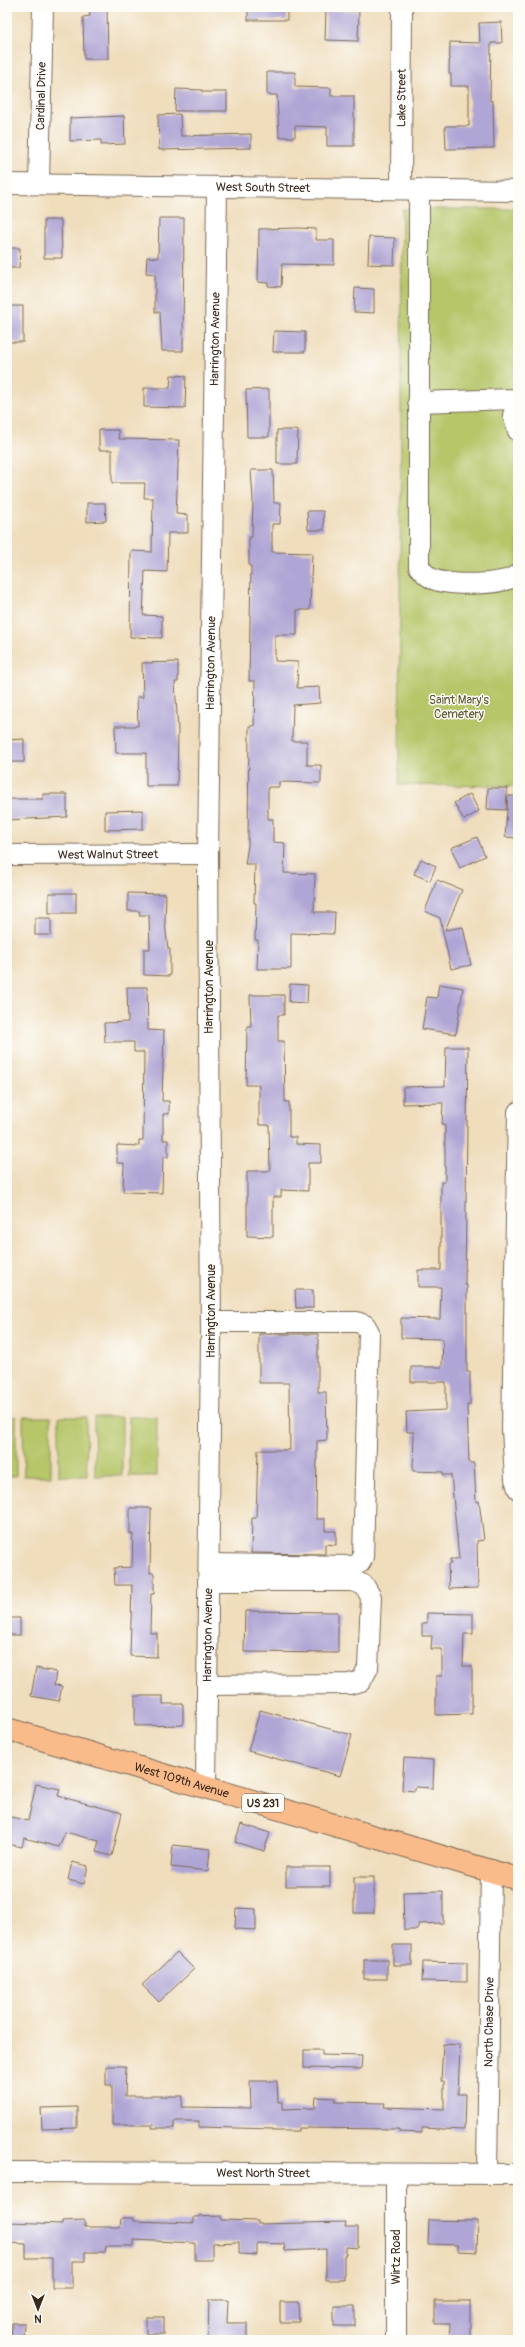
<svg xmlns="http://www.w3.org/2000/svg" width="525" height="2347" viewBox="0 0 525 2347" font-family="Pangolin,sans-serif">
<rect width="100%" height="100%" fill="#fdfcf7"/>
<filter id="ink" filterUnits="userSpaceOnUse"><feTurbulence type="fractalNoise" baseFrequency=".025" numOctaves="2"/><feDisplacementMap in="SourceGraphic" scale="8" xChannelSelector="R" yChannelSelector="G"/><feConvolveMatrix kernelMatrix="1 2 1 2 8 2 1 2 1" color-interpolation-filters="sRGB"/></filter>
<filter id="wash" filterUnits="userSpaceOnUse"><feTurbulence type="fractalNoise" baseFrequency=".012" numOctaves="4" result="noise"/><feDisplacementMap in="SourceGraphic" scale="16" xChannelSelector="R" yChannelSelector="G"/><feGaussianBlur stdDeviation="0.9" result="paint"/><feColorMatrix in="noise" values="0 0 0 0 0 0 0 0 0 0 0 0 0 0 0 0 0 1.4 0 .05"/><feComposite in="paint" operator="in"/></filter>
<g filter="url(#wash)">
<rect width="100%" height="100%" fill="#efddbc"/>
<g fill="#b6c669" stroke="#787844">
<path d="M402,209H518V786L399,785Z"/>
<rect x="7" y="1417" width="9" height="59"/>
<path d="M23,1417H51V1476H24Z"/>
<path d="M59,1417H86L87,1476H59Z"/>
<path d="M94,1417H122V1476H95Z"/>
<rect x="129" y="1417" width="28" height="59"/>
</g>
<g id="blocks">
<g fill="#b0a6d5">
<path d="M89,7H107L108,59H84L83,17L90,16Z"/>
<rect x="248" y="7" width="39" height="13"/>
<path d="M326,10L359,11L358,41L325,40Z"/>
<path d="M501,22L502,43H491L490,101H493L494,148L446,149L445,126H469V86H451V74H449L450,42L480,43L479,23Z"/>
<path d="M267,72H295V87L331,88V96H354V146H327V127L295,126V137H279L277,95H267Z"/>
<path d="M176,89L202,90V92H227V111H175Z"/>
<path d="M180,114L181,136L251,134V148L159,150L158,115Z"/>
<path d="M124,116L125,144L101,145V140L70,141V118Z"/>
<path d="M159,218H184L183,351H162L160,312H155V274L146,273L147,257L158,258Z"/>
<path d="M44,220H61L62,258H44Z"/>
<path d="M299,228L316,229V240H334V265L282,264L281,287L268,286V283L258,282L259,229Z"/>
<path d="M369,237L395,238L394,265L368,264Z"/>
<path d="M7,248H20L19,268H7Z"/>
<path d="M355,288L374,289V313L354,312Z"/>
<rect x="7" y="306" width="16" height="36"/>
<path d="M274,331L305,332V352H273Z"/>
<path d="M171,375L186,376L185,408L144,407V388H170Z"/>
<path d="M269,389V437H247L246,390Z"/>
<path d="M99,430H118L119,439L179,440L176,514L188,515V533H168L167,572L145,571L143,615L162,616V638L130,637L131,551L152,552L153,498H144L145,483H112V450H99Z"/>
<path d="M277,430H298L297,464H277Z"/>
<path d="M251,470H273L274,503H281L280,524H272V552L312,553L310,610H297V635H275V661L298,662L297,688L319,687L320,703L293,705L292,741H307V765H321V783L279,782V787H268V819H273V842L285,843L284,873L315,874L314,912H335L334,934L291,933V969H257L258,940H255L256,903H254L255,864H245L248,845L249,726H254L255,681H249L251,566H249V537H252L253,499Z"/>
<path d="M87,503H105L106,521L87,522Z"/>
<path d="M307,511H323L324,530H308Z"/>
<path d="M178,662V682H175L178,731L177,786H146V753H116L115,726H138L137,697H143L142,663Z"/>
<path d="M24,739V762H7V740Z"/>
<path d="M488,788H507L506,810L487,809Z"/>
<path d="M43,794H67V817L7,820V799H43Z"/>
<path d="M470,794L479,811L464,820L454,803Z"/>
<path d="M508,796H518V838L505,837Z"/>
<path d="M143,810V829L105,830V811Z"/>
<path d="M477,837L485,856L460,868L451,848Z"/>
<path d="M421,859L436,866L430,881L414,874Z"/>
<path d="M437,880L462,890L445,930L463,927L471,965L451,969L440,918L425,911Z"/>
<rect x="49" y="893" width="27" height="20"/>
<path d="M128,893L166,894L165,923L168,949H170V976L144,975V949H150L149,915H139L140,911H128Z"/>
<rect x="35" y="918" width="16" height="17"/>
<path d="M290,984L308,985L307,1003L289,1002Z"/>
<path d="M439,984L463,988L456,1034L422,1029L427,997L437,998Z"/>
<path d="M127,987H147L148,1030L164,1031L162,1101H169V1114H163V1140H168V1157H163L162,1193L123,1192L124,1163H117V1145L139,1146V1140H143L144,1052H134V1042H105L104,1023L128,1022Z"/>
<path d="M250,995H284V1015H278V1041H284L285,1102H289V1137H296V1144L321,1145V1163H308V1191L281,1190V1197H273V1237L247,1236V1171H270L269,1125H259V1085H246L247,1026H251Z"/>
<path d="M446,1047H468L465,1285H467V1372H470V1405H467L469,1463H474L476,1502L479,1501L484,1540L477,1541L478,1588L449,1589L448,1564H451L450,1559H459L451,1475H443V1472L413,1471L414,1432H407L406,1412L446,1410V1382H411V1367H442L443,1339L401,1338V1318L440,1319L441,1287H418V1270H441V1182H445V1124H442L443,1103L403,1104V1087L445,1086Z"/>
<path d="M295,1290H313V1308H296Z"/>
<path d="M259,1334H318V1392H326L327,1440L317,1441L316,1519H325V1531H336V1545L325,1544V1554L251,1553L252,1518H256L258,1450H290L289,1383H259Z"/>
<path d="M130,1508H151L150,1573H154V1594H151L150,1633H157V1657L130,1656L132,1585H115L114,1568L132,1567L133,1534H130Z"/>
<path d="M245,1611L338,1612V1653L244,1652Z"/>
<path d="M427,1613L473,1614V1634H464L463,1666H472V1714L436,1715V1676H442V1649H431L432,1636H422V1623H427Z"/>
<rect x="7" y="1618" width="13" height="17"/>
<path d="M36,1668L56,1672L54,1685L62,1686L59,1701L31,1696Z"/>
<path d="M135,1696H163V1704H183V1725L135,1726Z"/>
<path d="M260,1710L352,1735L340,1776L248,1751Z"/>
<path d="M404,1758L434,1760L433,1788L415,1787V1791L402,1790Z"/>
<path d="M36,1784L60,1789L58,1796L122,1813L112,1856L96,1852L99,1841L65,1832L59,1847L24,1838L22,1847L7,1844V1816L28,1821Z"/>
<path d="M241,1824L270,1833L264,1851L235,1842Z"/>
<path d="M173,1845L210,1849L208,1871L171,1867Z"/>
<path d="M72,1862L88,1866L84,1884L68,1880Z"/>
<rect x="286" y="1867" width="44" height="19"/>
<rect x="354" y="1877" width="20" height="36"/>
<path d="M443,1891V1923L418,1924V1930H404L403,1892Z"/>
<path d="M236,1908L256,1909V1930L235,1929Z"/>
<rect x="393" y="1945" width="19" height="20"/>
<path d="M177,1952L194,1969L159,2002L142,1985Z"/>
<rect x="364" y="1960" width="23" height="19"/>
<path d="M423,1962L467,1963V1982L422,1981Z"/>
<path d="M443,2044L460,2045L458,2094H465L464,2130L422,2128V2133L399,2132V2129L299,2128V2131H273V2129L199,2127V2121H174V2128H152L153,2125H112V2085H106V2066H126L125,2096H183L182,2107L251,2108L250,2081H277L278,2102H282V2109L315,2108L316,2097L336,2098V2102L385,2103L384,2107L444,2109V2081H441Z"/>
<path d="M304,2050H322V2055L362,2056L361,2069L304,2068Z"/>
<path d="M77,2107V2128L42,2129L41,2108Z"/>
<path d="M221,2216V2220L258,2221V2224L346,2222L345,2227H358V2248L346,2247V2255H344V2280H326V2249L285,2251L284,2244L257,2243V2255L239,2254V2242L212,2243V2260H195V2243L134,2240V2246H106L105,2252H85V2261H72V2288H52V2258H26V2244L8,2243L9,2222L62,2224V2221L85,2220V2227H120L121,2218H134V2221L194,2223V2217Z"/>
<path d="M429,2220L478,2221L477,2252L458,2251V2245L428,2244Z"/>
<path d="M209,2300H228L227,2323H247V2340H208Z"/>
<path d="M435,2301H470V2340H449L450,2324H435Z"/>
<path d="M280,2302H298L299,2322H280Z"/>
<rect x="334" y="2306" width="21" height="20"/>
<rect x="146" y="2317" width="18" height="17"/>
<path d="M12,2323H25L24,2340H11Z"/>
</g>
</g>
</g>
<g filter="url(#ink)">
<use href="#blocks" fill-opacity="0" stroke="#7a6955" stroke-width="1"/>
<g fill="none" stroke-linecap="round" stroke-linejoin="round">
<defs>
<g id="minor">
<path id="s1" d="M7,184L518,191"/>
<path id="s2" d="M39,184L43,7"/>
<path id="s3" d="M401,189L402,7"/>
<path d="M419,189V567C423,571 427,577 433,579C448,586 506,586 518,574"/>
<path d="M418,402L518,399"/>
<path d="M518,402L513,415L518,431"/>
<path id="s4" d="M7,855L208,854"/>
<path d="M518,1112L512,1429L515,1479L518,1489"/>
<path d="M209,1564L353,1566L360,1563L363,1557L369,1332L365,1325L357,1322H211"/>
<path d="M207,1685L349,1684L361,1681L368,1668L371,1597L364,1585L353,1581H208"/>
<path id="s5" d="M206,1786L211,1339L208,854L217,188"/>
<path id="s6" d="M7,2172L518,2174"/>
<path id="s7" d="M487,2174L491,1870"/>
<path d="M396,2175V2340"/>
</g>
<g id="major">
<path id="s8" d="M7,1729L518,1879"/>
</g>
</defs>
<use href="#minor" stroke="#7a6955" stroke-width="22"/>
<use href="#major" stroke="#7a6955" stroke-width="24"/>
<use href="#minor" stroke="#fff" stroke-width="20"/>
<use href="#major" stroke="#fabb8b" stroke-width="22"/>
</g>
</g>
<g text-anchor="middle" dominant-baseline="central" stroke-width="3" stroke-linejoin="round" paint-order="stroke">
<rect fill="#fdfcf7" stroke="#75695f" stroke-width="1" x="242" y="1794" width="42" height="18" rx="3"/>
<g font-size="11" font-weight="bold" fill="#3b2a1e">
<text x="263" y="1803">US 231</text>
</g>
<g font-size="12" fill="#3b2a1e" stroke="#fdfcf7">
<text stroke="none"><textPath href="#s2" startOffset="88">Cardinal Drive</textPath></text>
<text stroke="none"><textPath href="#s3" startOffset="91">Lake Street</textPath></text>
<text stroke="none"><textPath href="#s1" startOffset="256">West South Street</textPath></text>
<text stroke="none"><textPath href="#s5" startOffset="1447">Harrington Avenue</textPath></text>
<text stroke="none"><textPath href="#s5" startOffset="1123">Harrington Avenue</textPath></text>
<text stroke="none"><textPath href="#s4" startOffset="101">West Walnut Street</textPath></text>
<text transform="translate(209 987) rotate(-90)">Harrington Avenue</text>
<text transform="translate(211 1311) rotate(-90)">Harrington Avenue</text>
<text stroke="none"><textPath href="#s5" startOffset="151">Harrington Avenue</textPath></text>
<text stroke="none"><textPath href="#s8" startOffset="182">West 109th Avenue</textPath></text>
<text stroke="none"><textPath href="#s7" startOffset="152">North Chase Drive</textPath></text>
<text stroke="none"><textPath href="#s6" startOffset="256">West North Street</textPath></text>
<text transform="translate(396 2257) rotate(-90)">Wirtz Road</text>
</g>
<g font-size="12" fill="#605934" stroke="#fdfcf7">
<text x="459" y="700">Saint Mary's<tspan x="459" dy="14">Cemetery</tspan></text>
</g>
</g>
<rect width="525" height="2347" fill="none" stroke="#fdfcf7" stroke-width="24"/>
<g transform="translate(38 2309) rotate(180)" stroke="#fdfcf7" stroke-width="3" paint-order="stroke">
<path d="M0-3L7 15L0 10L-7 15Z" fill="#3b2a1e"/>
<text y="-6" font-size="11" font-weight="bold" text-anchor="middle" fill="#3b2a1e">N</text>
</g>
</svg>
